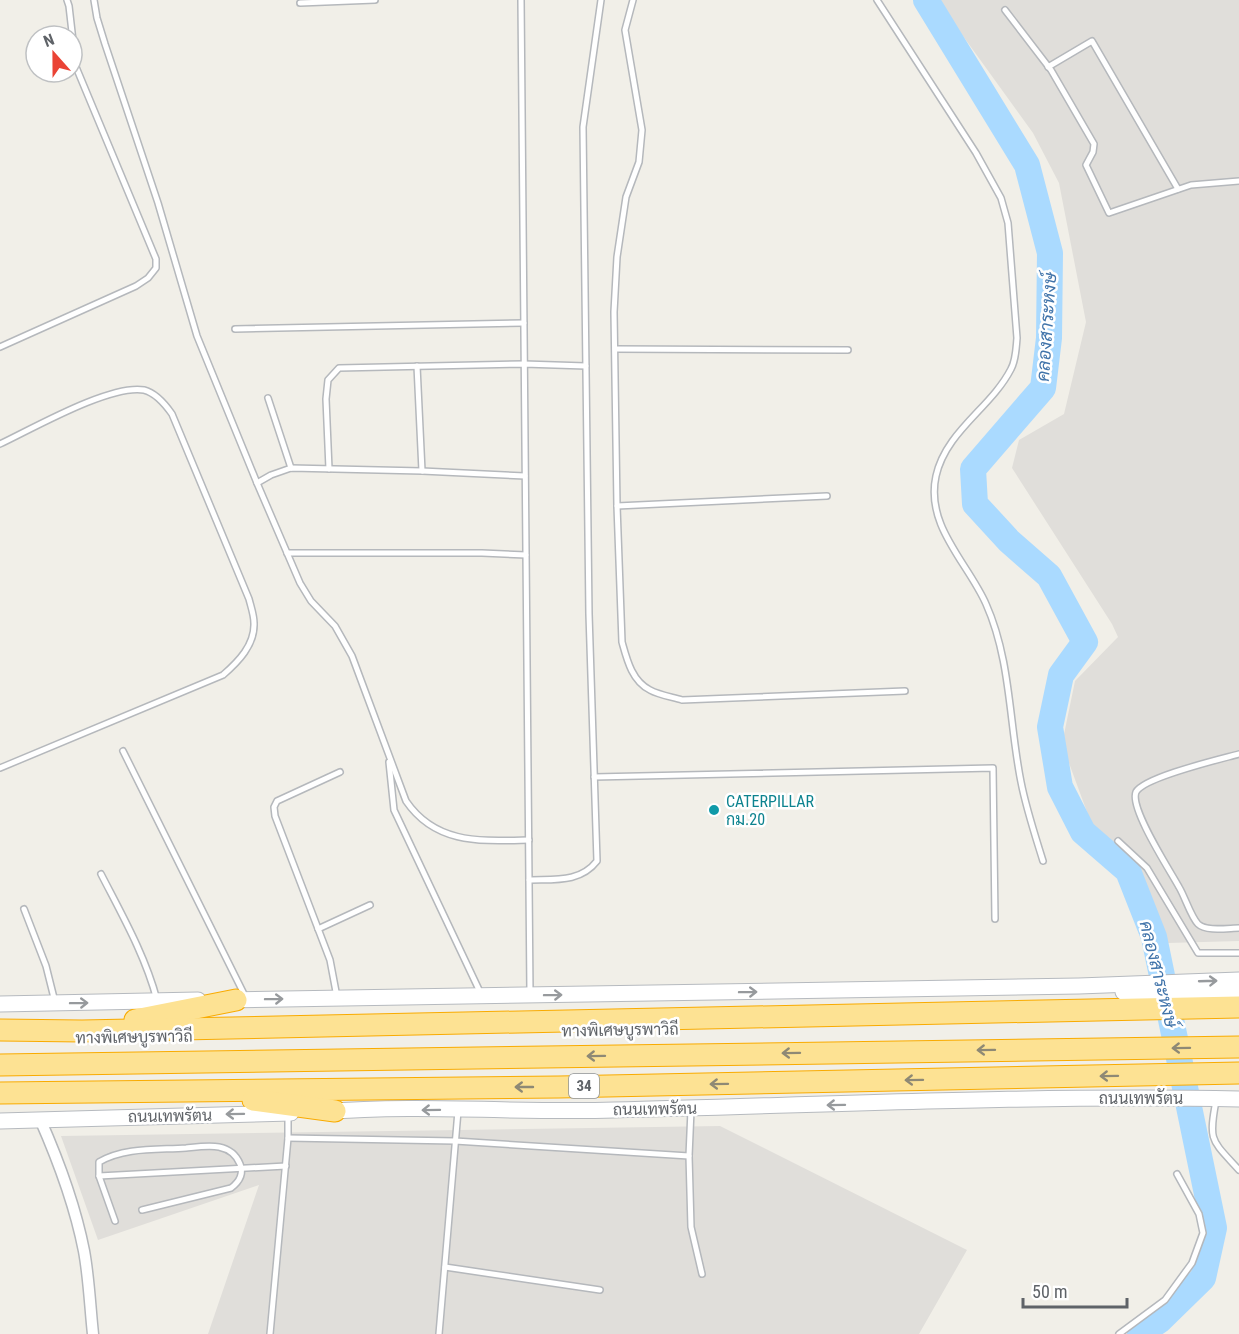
<svg xmlns="http://www.w3.org/2000/svg" width="1239" height="1334" viewBox="0 0 1239 1334" font-family="'Roboto Condensed',Sarabun,sans-serif">
<rect width="100%" height="100%" fill="#f1efe8"/>
<g fill="#e0deda">
<path d="M937,0H1239V941L1168,943L1135,866L1094,831L1062,744L1075,681L1118,637L1112,624L1012,468L1019,440L1064,414L1086,322L1059,183L1033,133Z"/>
<path d="M720,1126L967,1250L919,1334H208L259,1185L98,1240L61,1136Z"/>
</g>
<g fill="none" stroke-linecap="round" stroke-linejoin="round">
<path stroke="#aadaff" stroke-width="26" d="M926,0L1027,165L1050,253L1049,338L1043,388L973,469L975,504L1009,541L1049,576L1085,642L1061,675L1050,727L1060,787L1083,832L1128,871L1154,937L1214,1228L1203,1278L1160,1320L1140,1334"/>
<defs>
<g id="lane">
<path d="M94,0L97,18L105,44L158,203L197,336L257,483L300,583L311,601L335,626L352,656L406,801C436,845 482,841 529,840"/>
<path d="M521,0L530,993"/>
<path d="M633,0L625,30L642,130L639,162L626,197L617,257L614,312L617,506L622,642C627,660 632,681 650,690C659,695 672,697 682,700L905,691"/>
<path d="M877,0L976,153L1001,198L1008,223L1017,338C1016,349 1016,360 1011,369C991,408 946,431 936,476C925,526 968,563 986,604C1011,660 1009,723 1021,782C1026,808 1035,835 1043,861"/>
<path d="M300,3L375,0"/>
<path d="M1005,10L1051,70L1094,144L1093,152L1086,165L1109,213L1191,185L1239,181"/>
<path d="M1048,67L1092,41L1178,189"/>
<path d="M235,329L524,323"/>
<path d="M0,347L136,286L148,278L156,268V259L76,67L69,6L67,0"/>
<path d="M615,349L848,350"/>
<path d="M417,366L422,471"/>
<path d="M268,398L291,468"/>
<path d="M0,444C32,429 110,384 144,390C156,393 165,404 172,414L249,599C251,607 254,615 254,623C255,645 238,662 223,675L0,768"/>
<path d="M329,469L326,399L328,380L339,368L524,364L586,366"/>
<path d="M257,483L271,475L291,468L422,471L525,476"/>
<path d="M617,506L827,496"/>
<path d="M287,553H482L526,555"/>
<path d="M123,751L246,998"/>
<path d="M1239,754C1221,759 1144,777 1136,792C1129,808 1171,872 1179,887C1185,897 1191,917 1198,924C1206,932 1229,928 1239,928"/>
<path d="M389,762L394,810L481,994"/>
<path d="M594,777L993,768L995,919"/>
<path d="M1118,841L1147,868L1198,953H1239"/>
<path d="M101,874C122,915 145,955 157,1000"/>
<path d="M529,880C554,879 580,883 597,861L589,614L583,127L601,0"/>
<path d="M24,909L46,966L55,1002"/>
<path d="M318,929L370,905"/>
<path d="M337,997L330,960L275,816L274,807L277,801L340,772"/>
<path d="M1216,1101C1208,1142 1212,1140 1239,1170"/>
<path d="M691,1110L689,1156L691,1227L702,1274"/>
<path d="M288,1138L455,1141L689,1156"/>
<path d="M99,1176L286,1166"/>
<path d="M115,1221L99,1176V1162C125,1147 157,1150 186,1148C196,1147 209,1145 219,1147C229,1149 236,1154 240,1164C244,1174 239,1182 231,1188L142,1210"/>
<path d="M445,1267L600,1290"/>
<path d="M270,1334L288,1138V1114"/>
<path d="M439,1334L458,1111"/>
<path d="M1119,1334L1165,1300L1192,1263L1203,1233L1199,1214L1177,1174"/>
</g>
<path id="street" d="M40,1119C59,1162 75,1205 84,1251C89,1278 90,1306 93,1334"/>
<g id="secondary">
<path d="M1123,992L1150,995L1239,994"/>
<path d="M225,1000L1079,986L1239,980"/>
<path d="M0,1004L198,1000"/>
<path d="M324,1112C420,1104 518,1113 614,1110C822,1105 1031,1095 1239,1099"/>
<path d="M0,1121L291,1113"/>
</g>
<g id="highway">
<path d="M135,1020L236,1000"/>
<path d="M0,1030L82,1031L1239,1007"/>
<path d="M0,1065L1239,1047"/>
<path d="M0,1093L559,1087L1239,1073"/>
<path d="M253,1100L335,1111"/>
</g>
</defs>
<use href="#lane" stroke="#b5b8bc" stroke-width="8"/>
<use href="#street" stroke="#b5b8bc" stroke-width="13"/>
<use href="#secondary" stroke="#b6babf" stroke-width="17"/>
<use href="#highway" stroke="#f9ab00" stroke-width="23"/>
<use href="#lane" stroke="#fff" stroke-width="5"/>
<use href="#street" stroke="#fff" stroke-width="10"/>
<use href="#secondary" stroke="#fff" stroke-width="15"/>
<use href="#highway" stroke="#fde293" stroke-width="21"/>
</g>
<defs><path id="oneway-shaft" d="M-6 0H5M1.5-3L5.5 0L1.5 3" fill="none" stroke-width="1.6" stroke-linecap="round" stroke-linejoin="round" transform="scale(1.5)"/></defs>
<g stroke="#979a9d">
<use href="#oneway-shaft" transform="translate(1208 981) rotate(-2)"/>
<use href="#oneway-shaft" transform="translate(748 992) rotate(-1)"/>
<use href="#oneway-shaft" transform="translate(553 995) rotate(-1)"/>
<use href="#oneway-shaft" transform="translate(274 999) rotate(-1)"/>
<use href="#oneway-shaft" transform="translate(79 1003) rotate(-1)"/>
<use href="#oneway-shaft" transform="translate(836 1105) rotate(179)"/>
<use href="#oneway-shaft" transform="translate(431 1110) rotate(179)"/>
<use href="#oneway-shaft" transform="translate(235 1114) rotate(179)"/>
</g>
<g stroke="#8e8975">
<use href="#oneway-shaft" transform="translate(1181 1048) rotate(179)"/>
<use href="#oneway-shaft" transform="translate(986 1050) rotate(179)"/>
<use href="#oneway-shaft" transform="translate(791 1053) rotate(179)"/>
<use href="#oneway-shaft" transform="translate(596 1056) rotate(179)"/>
<use href="#oneway-shaft" transform="translate(1109 1076) rotate(179)"/>
<use href="#oneway-shaft" transform="translate(914 1080) rotate(179)"/>
<use href="#oneway-shaft" transform="translate(719 1084) rotate(179)"/>
<use href="#oneway-shaft" transform="translate(524 1087) rotate(180)"/>
</g>
<circle fill="#0f9aa8" stroke="#fff" stroke-width="2" cx="714" cy="810" r="6"/>
<g text-anchor="middle" dominant-baseline="central" stroke-width="5" stroke-linejoin="round" paint-order="stroke">
<rect fill="#fff" stroke="#8f9295" stroke-width="1.5" x="569" y="1074" width="30" height="24" rx="4.5"/>
<g font-size="15" font-weight="bold" fill="#5f6368">
<text x="584" y="1086">34</text>
</g>
<g font-size="16" fill="#0d838f" stroke="#fff" text-anchor="start">
<text x="726" y="801">CATERPILLAR<tspan x="726" dy="18">กม.20</tspan></text>
</g>
<g font-size="16" fill="#5f6368" stroke="#fff">
<text transform="translate(620 1030) rotate(-1)">ทางพิเศษบูรพาวิถี</text>
<text transform="translate(134 1037) rotate(-1)">ทางพิเศษบูรพาวิถี</text>
<text x="1141" y="1098">ถนนเทพรัตน</text>
<text transform="translate(655 1109) rotate(-1)">ถนนเทพรัตน</text>
<text transform="translate(170 1116) rotate(-1)">ถนนเทพรัตน</text>
</g>
<g font-size="18" font-style="italic" fill="#4174aa" stroke="#fff">
<text transform="translate(1046 327) rotate(-86)">คลองสาระหงษ์</text>
<text transform="translate(1159 974) rotate(76)">คลองสาระหงษ์</text>
</g>
</g>
<g transform="translate(54 54) rotate(339)"><circle r="28" fill="#ffffff" stroke="#bfc1c3" stroke-width="1.5"/>
<path d="M0-4.5L10 22L0 15L-10 22Z" fill="#ea4335"/>
<text y="-9" font-size="16" font-weight="bold" text-anchor="middle" fill="#5f6368">N</text>
</g>
<path d="M1023 1298v9h104v-9" fill="none" stroke="#5f6368" stroke-width="3"/>
<text x="1032" y="1298" font-size="18" fill="#5f6368" stroke="#ffffff" stroke-width="4.5" paint-order="stroke">50 m</text>
</svg>
